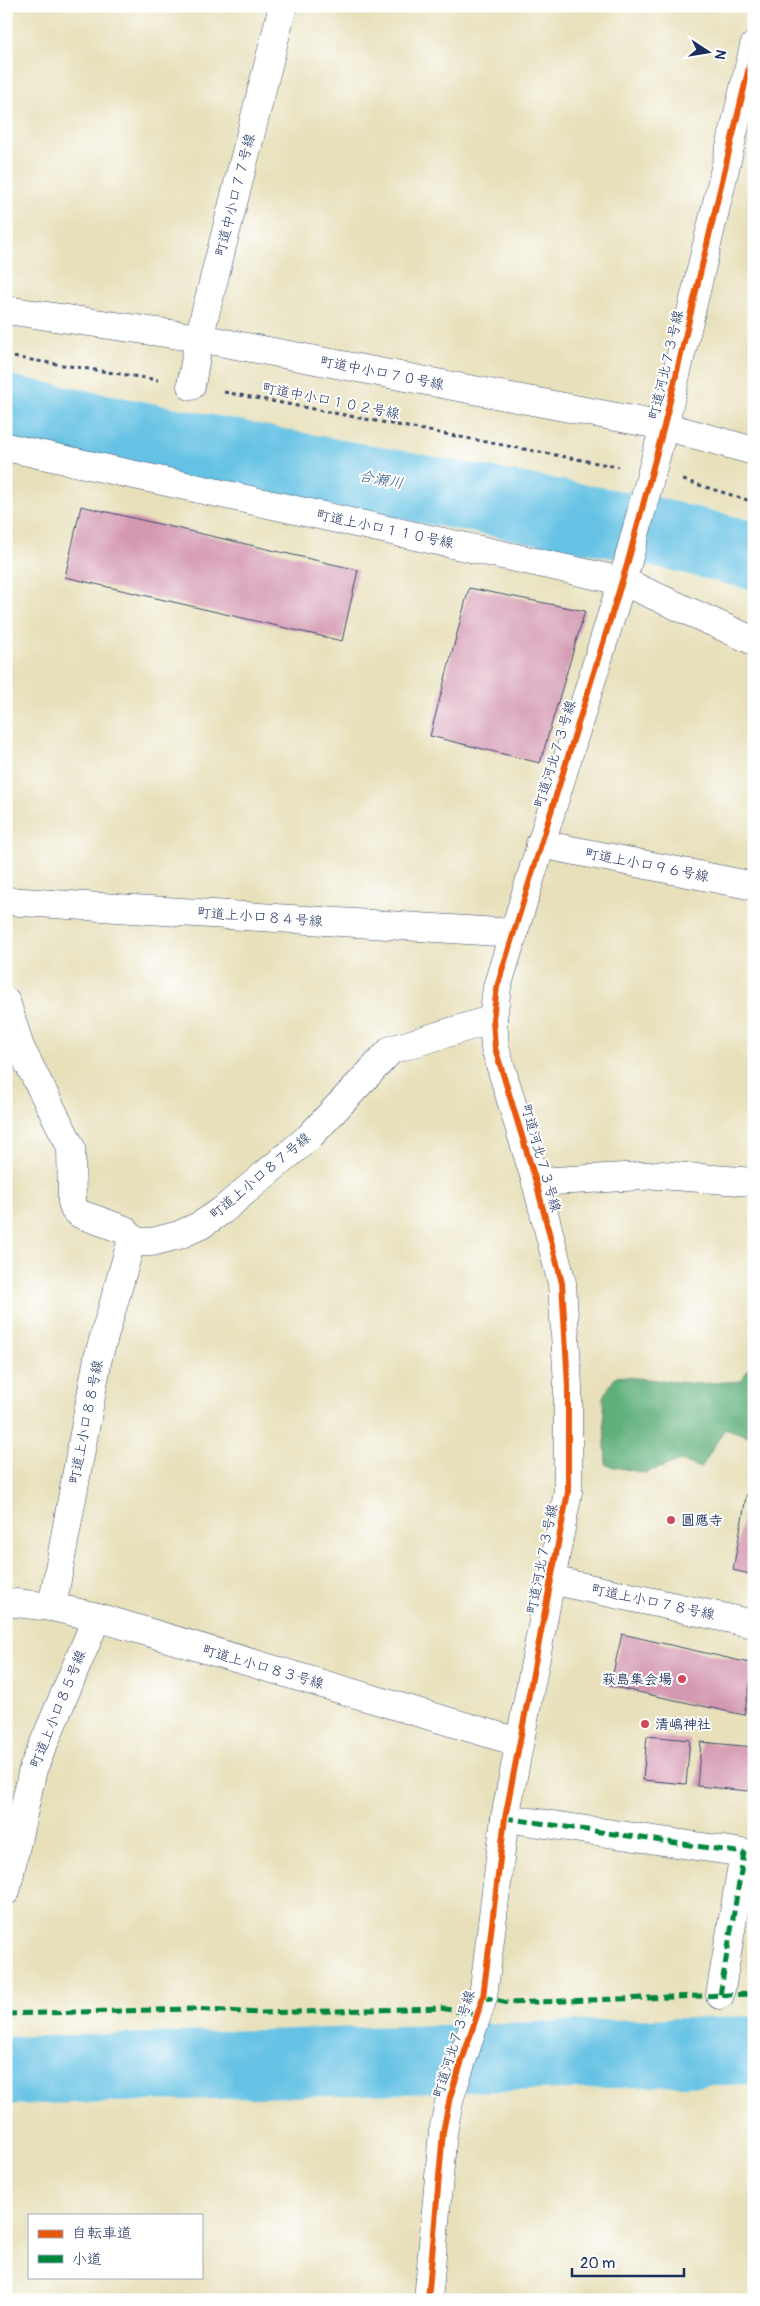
<svg xmlns="http://www.w3.org/2000/svg" width="760" height="2306" viewBox="0 0 760 2306" font-family="Pangolin,'Klee One',sans-serif">
<rect width="100%" height="100%" fill="#fff"/>
<filter id="ink" filterUnits="userSpaceOnUse"><feTurbulence type="fractalNoise" baseFrequency=".02" numOctaves="2"/><feDisplacementMap in="SourceGraphic" scale="10" xChannelSelector="R" yChannelSelector="G"/><feConvolveMatrix kernelMatrix="1 2 1 2 8 2 1 2 1" color-interpolation-filters="sRGB"/></filter>
<filter id="wash" filterUnits="userSpaceOnUse"><feTurbulence type="fractalNoise" baseFrequency=".0096" numOctaves="4" result="noise"/><feDisplacementMap in="SourceGraphic" scale="20" xChannelSelector="R" yChannelSelector="G"/><feGaussianBlur stdDeviation="1.12" result="paint"/><feColorMatrix in="noise" values="0 0 0 0 0 0 0 0 0 0 0 0 0 0 0 0 0 1.4 0 .05"/><feComposite in="paint" operator="in"/></filter>
<g filter="url(#wash)">
<rect width="100%" height="100%" fill="#e7e0ba"/>
<path fill="#61b07b" stroke="#3e706c" d="M754,1360V1438L725,1428L701,1468L680,1461L644,1473L606,1465L603,1397L616,1376L697,1384L741,1381Z"/>
<g fill="none" stroke-linecap="round" stroke-linejoin="round">
<g stroke="#66c2e4" stroke-width="68">
<path d="M6,409L292,465L652,531L754,556"/>
<path d="M6,2071L754,2050"/>
</g>
</g>
<g id="blocks">
<g fill="#d498b1">
<path d="M81,506L358,570L342,641L65,577Z"/>
<path d="M469,588L585,611L540,763L430,736Z"/>
<path d="M753,1458L754,1459V1575L733,1570Z"/>
<path d="M622,1634L754,1664L744,1715L610,1686Z"/>
<path d="M647,1736L690,1740L686,1784L643,1780Z"/>
<path d="M701,1742L753,1747L749,1791L697,1786Z"/>
</g>
</g>
</g>
<g filter="url(#ink)">
<use href="#blocks" fill-opacity="0" stroke="#3a4a6c" stroke-width="1"/>
<g fill="none" stroke-linecap="round" stroke-linejoin="round">
<defs>
<g id="minor">
<path d="M6,310L199,338L664,426L754,451"/>
<path d="M191,386L199,338L283,6"/>
<path d="M6,447L622,581L754,641"/>
<path d="M540,844L754,886"/>
<path d="M6,901L514,933"/>
<path d="M6,1001L20,1047L71,1147L72,1202L74,1209L80,1214L125,1230L132,1239L141,1242H152L179,1235L201,1225L223,1210L309,1137L391,1050L493,1019"/>
<path d="M536,1182L660,1175L754,1182"/>
<path d="M551,1580L754,1624"/>
<path d="M6,1602L52,1607L97,1617L518,1742"/>
<path d="M52,1607L98,1358L132,1239"/>
<path d="M505,1818L744,1853L720,1995"/>
<path d="M6,1891L33,1769L97,1617"/>
<path d="M428,2300L443,2132L450,2097L483,1997L505,1818L568,1492V1386L562,1283L536,1182L495,1048L493,1019L497,987L627,565L664,426L754,46"/>
</g>
</defs>
<use href="#minor" stroke="#3a4a6c" stroke-width="29"/>
<g stroke="#3a4a6c" stroke-width="3" stroke-dasharray="4 4" stroke-linecap="butt">
<path d="M6,356L158,380"/>
<path d="M224,392L618,467"/>
<path d="M683,480L754,502"/>
</g>
<use href="#minor" stroke="#fff" stroke-width="28"/>
<g stroke="#00873e" stroke-width="5" stroke-dasharray="10 5" stroke-linecap="butt">
<path d="M505,1818L744,1853L720,1995"/>
<path d="M483,1997L508,2003L754,1994"/>
<path d="M6,2014L192,2009L260,2013L441,2008L477,2015"/>
</g>
<defs>
<path id="cycleway" d="M428,2300L443,2132L450,2097L483,1997L505,1818L568,1492V1386L562,1283L536,1182L495,1048L493,1019L497,987L627,565L664,426L754,46"/>
</defs>
<use href="#cycleway" stroke="#fff" stroke-width="9"/>
<use href="#cycleway" stroke="#e8590c" stroke-width="6"/>
</g>
</g>
<g fill="#d1495b" stroke="#fff" stroke-width="2">
<circle cx="671" cy="1520" r="5"/>
<circle cx="682" cy="1679" r="5"/>
<circle cx="645" cy="1724" r="5"/>
</g>
<g text-anchor="middle" dominant-baseline="central" stroke-width="4" stroke-linejoin="round" paint-order="stroke">
<g font-size="14" fill="#1b2f5e" stroke="#fff">
<text transform="translate(235 195) rotate(-76)">町道中小口７７号線</text>
<text transform="translate(666 365) rotate(-77)">町道河北７３号線</text>
<text transform="translate(382 373) rotate(11)">町道中小口７０号線</text>
<text transform="translate(331 401) rotate(11)">町道中小口１０２号線</text>
<text transform="translate(385 529) rotate(12)">町道上小口１１０号線</text>
<text transform="translate(555 754) rotate(-73)">町道河北７３号線</text>
<text transform="translate(647 865) rotate(11)">町道上小口９６号線</text>
<text transform="translate(260 917) rotate(4)">町道上小口８４号線</text>
<text transform="translate(541 1158) rotate(74)">町道河北７３号線</text>
<text transform="translate(260 1176) rotate(-40)">町道上小口８７号線</text>
<text transform="translate(86 1422) rotate(-79)">町道上小口８８号線</text>
<text transform="translate(542 1559) rotate(-79)">町道河北７３号線</text>
<text transform="translate(653 1602) rotate(12)">町道上小口７８号線</text>
<text transform="translate(263 1667) rotate(16)">町道上小口８３号線</text>
<text transform="translate(58 1709) rotate(-68)">町道上小口８５号線</text>
<text transform="translate(454 2044) rotate(-73)">町道河北７３号線</text>
</g>
<g font-size="14" font-weight="bold" fill="#1b2f5e" stroke="#fff" text-anchor="start">
<text x="681" y="1520">圓應寺</text>
<text x="672" y="1679" text-anchor="end">萩島集会場</text>
<text x="655" y="1724">清嶋神社</text>
</g>
<g font-size="15" font-style="italic" fill="#325b86" stroke="#fff">
<text transform="translate(381 480) rotate(11)">合瀬川</text>
</g>
</g>
<rect width="760" height="2306" fill="none" stroke="#fff" stroke-width="25"/>
<rect x="28" y="2214" width="175" height="65" fill="#ffffff" stroke="#a4acbf"/>
<rect x="38" y="2230" width="25" height="8" fill="#e8590c" stroke="#a4acbf"/>
<text x="72" y="2238" font-size="15" fill="#1b2f5e">自転車道</text>
<rect x="38" y="2255" width="25" height="8" fill="#00873e" stroke="#a4acbf"/>
<text x="72" y="2264" font-size="15" fill="#1b2f5e">小道</text>
<g transform="translate(708 52) rotate(102)" stroke="#ffffff" stroke-width="4" paint-order="stroke">
<path d="M0-4L9 19L0 12L-9 19Z" fill="#1b2f5e"/>
<text y="-8" font-size="14" font-weight="bold" text-anchor="middle" fill="#1b2f5e">N</text>
</g>
<path d="M572 2268v8h112v-8" fill="none" stroke="#1b2f5e" stroke-width="2.5"/>
<text x="580" y="2268" font-size="15" fill="#1b2f5e" stroke="#ffffff" stroke-width="4" paint-order="stroke">20 m</text>
</svg>
